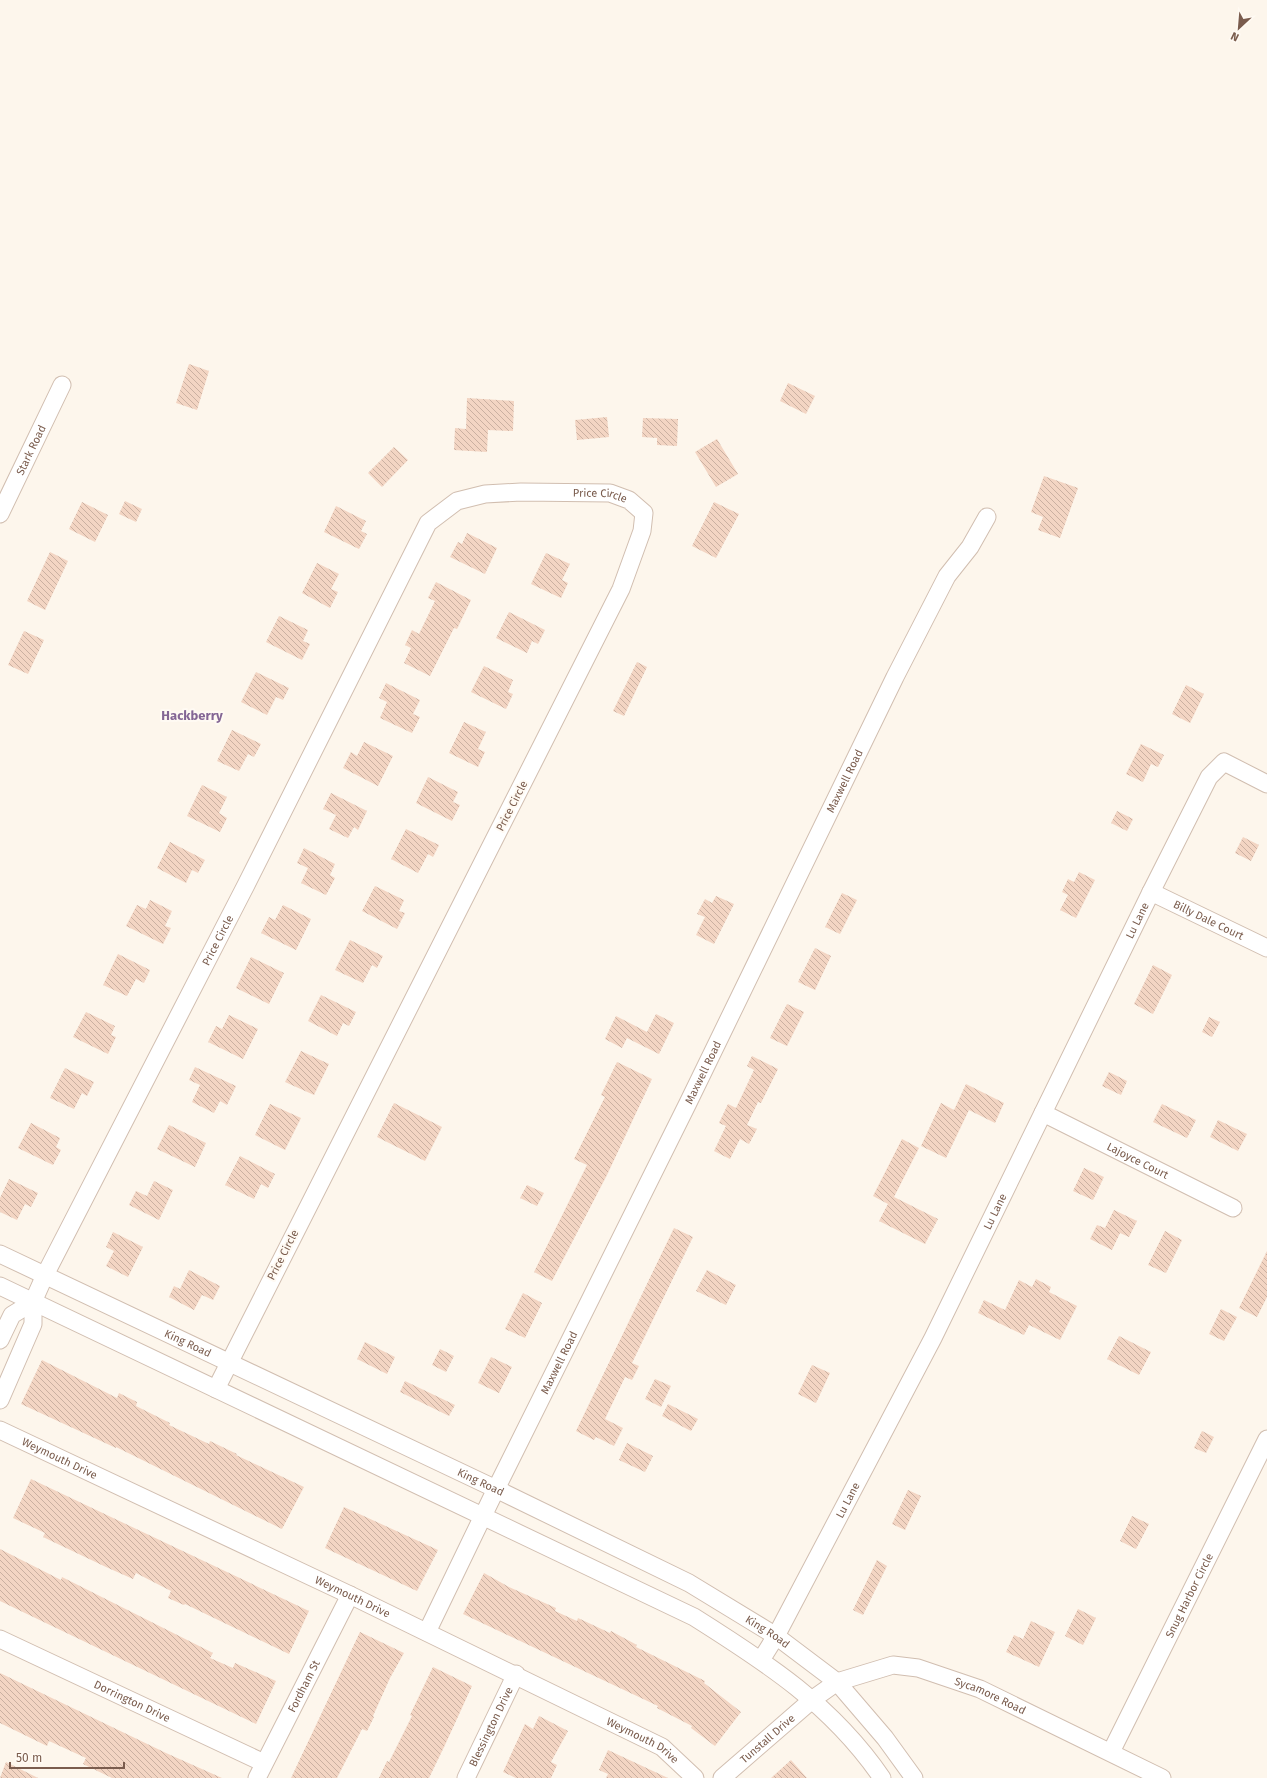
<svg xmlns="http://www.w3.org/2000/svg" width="1267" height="1778" viewBox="0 0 1267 1778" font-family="'Fira Sans',sans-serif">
<defs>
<pattern id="building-back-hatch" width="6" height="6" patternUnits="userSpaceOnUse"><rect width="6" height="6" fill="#f3d5c3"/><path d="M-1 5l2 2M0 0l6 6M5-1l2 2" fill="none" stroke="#cab0a1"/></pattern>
</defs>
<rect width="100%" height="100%" fill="#fdf6ec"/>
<g fill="url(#building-back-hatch)">
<path d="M189,364L209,371L197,410L176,403Z"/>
<path d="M788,383L815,396L806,414L780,401Z"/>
<path d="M467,398L514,401L513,431L488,430L487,452L454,450L455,428L466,429Z"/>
<path d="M607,417L609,437L577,440L575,420Z"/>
<path d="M643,418L678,419L677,446L657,445V438L642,437Z"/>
<path d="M717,439L738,474L716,487L695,452Z"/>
<path d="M394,447L408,460L382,487L368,473Z"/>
<path d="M1044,476L1078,488L1060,538L1038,530L1043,517L1031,512Z"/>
<path d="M125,501L142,509L136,522L119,514Z"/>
<path d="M82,502L108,515L95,542L69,529Z"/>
<path d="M714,502L739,514L716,558L692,546Z"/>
<path d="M336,506L366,521L361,531L367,534L359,549L324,532Z"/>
<path d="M467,533L497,548L485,574L450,557L458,542L462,544Z"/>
<path d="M50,552L68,561L45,610L27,601Z"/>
<path d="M546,553L570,564L562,580L568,583L561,598L531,584Z"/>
<path d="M317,563L339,574L331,589L338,592L330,608L302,593Z"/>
<path d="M436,582L471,600L457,629L454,628L430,676L404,663L411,648L405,645L412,630L419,634L435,601L428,598Z"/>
<path d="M509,612L545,630L538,644L532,641L527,653L496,638Z"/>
<path d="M279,616L308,630L303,641L310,644L302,660L266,642Z"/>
<path d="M24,631L44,640L28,674L8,665Z"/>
<path d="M637,662L647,667L624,716L613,711Z"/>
<path d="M484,666L513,680L508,692L513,694L506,709L471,692Z"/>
<path d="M256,672L289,688L283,700L276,697L267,715L241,702Z"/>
<path d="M386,683L420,700L413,714L420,717L412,733L380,718L387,702L379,698Z"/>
<path d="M1186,685L1204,694L1190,723L1172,714Z"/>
<path d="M464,722L486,732L478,749L485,752L478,767L449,753Z"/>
<path d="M232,730L261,744L254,757L248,754L239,771L217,761Z"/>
<path d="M364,742L393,756L378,786L343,768L351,752L357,756Z"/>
<path d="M1141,744L1164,755L1158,767L1151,764L1143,782L1126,774Z"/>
<path d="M428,777L458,792L453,802L460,805L452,821L416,803Z"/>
<path d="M202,785L227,797L219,813L227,818L220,832L187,816Z"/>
<path d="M331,793L367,811L358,830L354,827L348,838L329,829L336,815L323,809Z"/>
<path d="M1117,811L1133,819L1127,831L1111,823Z"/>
<path d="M406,829L439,845L433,857L428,854L418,873L391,859Z"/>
<path d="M1243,837L1259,845L1251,861L1235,853Z"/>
<path d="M170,842L205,860L198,873L192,870L186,883L157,868Z"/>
<path d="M304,848L335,864L330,875L335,878L326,895L301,883L308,868L297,863Z"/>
<path d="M1079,872L1095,880L1076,918L1060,910L1068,895L1062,892L1068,879L1074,882Z"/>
<path d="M375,886L404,900L399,911L405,913L397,929L362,911Z"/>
<path d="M842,893L857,900L840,934L825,927Z"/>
<path d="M716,896L734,904L714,944L696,935L705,917L697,914L705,899L712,903Z"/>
<path d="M150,900L172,911L165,926L171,928L163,944L126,926L137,905L146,909Z"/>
<path d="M283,905L311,919L296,950L261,933L269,917L275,920Z"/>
<path d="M350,940L383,956L377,968L372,965L363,983L335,970Z"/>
<path d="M815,948L831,956L815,990L798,982Z"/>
<path d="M118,954L150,970L144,983L136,979L127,996L103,985Z"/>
<path d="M251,957L284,973L269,1004L236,988Z"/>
<path d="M1153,965L1172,975L1153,1014L1134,1004Z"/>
<path d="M321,995L356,1012L349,1026L343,1023L337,1036L308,1021Z"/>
<path d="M787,1004L804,1012L787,1046L770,1038Z"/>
<path d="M86,1012L115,1026L111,1035L116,1037L108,1054L73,1037Z"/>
<path d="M656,1014L674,1023L659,1054L627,1038L622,1048L605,1039L616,1016L647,1032Z"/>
<path d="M229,1015L258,1029L243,1059L208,1042L216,1026L222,1029Z"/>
<path d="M1209,1017L1220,1022L1212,1037L1202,1032Z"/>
<path d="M301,1051L329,1064L314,1095L285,1082Z"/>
<path d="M752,1056L778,1069L761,1103L758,1102L747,1125L757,1129L749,1144L740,1139L730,1159L714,1151L726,1126L719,1123L728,1104L736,1108L754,1070L747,1066Z"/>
<path d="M617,1062L652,1079L607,1175L552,1281L534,1272L587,1165L574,1159L605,1097L601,1095Z"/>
<path d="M195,1067L236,1086L227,1105L220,1101L214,1113L192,1102L200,1085L189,1080Z"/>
<path d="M65,1068L94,1082L87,1096L82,1093L74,1109L50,1098Z"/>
<path d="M1109,1072L1127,1081L1121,1095L1102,1086Z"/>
<path d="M966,1084L1004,1103L995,1123L969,1110L946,1158L921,1146L941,1103L954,1110Z"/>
<path d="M394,1103L442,1127L425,1161L377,1137Z"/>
<path d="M270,1104L301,1118L285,1150L255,1135Z"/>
<path d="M1162,1104L1196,1120L1187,1138L1153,1122Z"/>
<path d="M1218,1120L1247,1134L1238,1151L1210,1137Z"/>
<path d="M31,1123L60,1138L56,1147L61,1150L53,1165L18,1148Z"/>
<path d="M169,1125L206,1143L195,1167L157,1149Z"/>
<path d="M902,1139L919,1148L894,1197L938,1219L925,1244L879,1221L888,1204L873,1196Z"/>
<path d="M240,1156L275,1174L268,1188L261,1184L254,1199L225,1185Z"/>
<path d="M1084,1168L1104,1177L1093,1200L1073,1191Z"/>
<path d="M9,1179L38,1193L31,1207L25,1204L17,1220L0,1212V1198Z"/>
<path d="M154,1181L173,1190L159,1220L129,1205L136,1191L147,1196Z"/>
<path d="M527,1185L544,1193L537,1206L520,1198Z"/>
<path d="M1114,1210L1137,1221L1129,1237L1120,1233L1112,1250L1090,1239L1097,1225L1105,1228Z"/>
<path d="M674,1228L693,1237L632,1363L639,1366L632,1380L625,1377L605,1419L623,1428L614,1446L596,1437L594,1440L576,1431Z"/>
<path d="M1165,1231L1182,1240L1166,1273L1148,1265Z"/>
<path d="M113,1232L143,1247L128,1277L106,1266L114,1251L106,1247Z"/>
<path d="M1267,1251V1297L1257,1317L1239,1308Z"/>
<path d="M189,1270L220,1286L213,1300L202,1295L194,1310L169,1297L174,1286L180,1289Z"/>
<path d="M707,1270L736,1285L726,1305L696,1291Z"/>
<path d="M1036,1279L1051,1287L1049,1292L1077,1306L1060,1340L1029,1325L1024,1335L978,1313L984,1300L1005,1310L1019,1280L1032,1287Z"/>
<path d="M523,1293L542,1303L525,1338L505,1329Z"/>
<path d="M1221,1309L1237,1317L1224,1341L1209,1334Z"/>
<path d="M1119,1336L1151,1352L1139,1375L1107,1359Z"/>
<path d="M365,1342L395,1357L387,1374L357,1359Z"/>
<path d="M440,1349L454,1356L446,1372L432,1365Z"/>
<path d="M491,1357L512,1367L499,1393L478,1383Z"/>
<path d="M42,1360L117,1398L119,1393L137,1402L136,1406L170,1423L169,1425L209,1444L210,1441L237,1454L236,1455L304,1487L282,1529L116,1447V1448L21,1404Z"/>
<path d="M812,1365L830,1373L816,1403L798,1394Z"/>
<path d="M655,1379L671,1386L661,1407L645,1399Z"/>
<path d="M405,1381L455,1405L449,1416L400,1392Z"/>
<path d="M668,1404L698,1419L691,1431L662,1416Z"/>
<path d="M1202,1431L1214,1437L1206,1453L1194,1448Z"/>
<path d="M627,1443L653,1456L645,1472L619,1460Z"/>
<path d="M31,1479L309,1611L289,1654L185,1604L184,1605L168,1598L171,1591L136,1573L133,1579L106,1567L43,1537L45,1533L13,1518Z"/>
<path d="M908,1490L921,1496L905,1530L892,1524Z"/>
<path d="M344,1507L438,1550L417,1591L325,1548Z"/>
<path d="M1132,1516L1149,1524L1136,1549L1120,1541Z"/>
<path d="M0,1549L61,1580L62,1577L213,1653L210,1658L233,1668L235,1663L276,1681L256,1724L0,1601Z"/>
<path d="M877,1560L887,1566L863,1615L853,1610Z"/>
<path d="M484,1573L509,1587L556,1608L555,1611L577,1621L578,1618L610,1633L611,1631L637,1645L636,1647L705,1681L704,1683L741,1712L715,1746L691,1728L692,1726L657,1708L658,1706L463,1614Z"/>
<path d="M1078,1609L1096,1618L1083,1645L1065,1636Z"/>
<path d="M1031,1621L1055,1632L1039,1667L1006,1652L1014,1635L1023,1639Z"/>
<path d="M360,1632L404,1653L390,1678L373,1716L374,1717L367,1731L362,1729L337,1778H291Z"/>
<path d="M433,1667L472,1686L445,1745L429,1778H379L387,1761L389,1762L412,1716L410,1715Z"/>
<path d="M0,1673L166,1753L222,1778H112L83,1764L86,1758L49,1741L47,1746L0,1723Z"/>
<path d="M539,1716L568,1731L551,1762L557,1765L551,1778H516L503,1772L525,1724L533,1729Z"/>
<path d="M608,1750L668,1778H606L608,1774L599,1770Z"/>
<path d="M791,1760L807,1778H771Z"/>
<path d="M6,1762L38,1778H0Z"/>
</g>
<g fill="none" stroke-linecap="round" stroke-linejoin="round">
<defs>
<g id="minor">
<path id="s1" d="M0,514L62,385"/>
<path id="s2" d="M1151,892L1267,948"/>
<path id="s3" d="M1043,1113L1233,1208"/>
<path id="s4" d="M0,1254L496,1489L689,1583L776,1636L837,1682L885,1738L914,1778"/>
<path d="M0,1286L694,1617C767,1663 832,1705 882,1778"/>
<path d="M0,1340L12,1315L33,1302"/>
<path id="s5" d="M0,1400L33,1324V1302L45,1275L246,885L428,523L457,501L485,494L521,492L610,493L629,500L644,513L642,531L621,589L216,1389"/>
<path id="s6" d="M0,1430L350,1595L662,1747L695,1778"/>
<path id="s7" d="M427,1632L496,1489L688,1103L895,677L947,576L970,547L987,517"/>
<path id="s8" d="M0,1639L264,1763"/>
<path id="s9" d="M761,1660L776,1636L933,1338L1151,892L1209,777L1224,762L1267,784"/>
<path id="s10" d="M1111,1752L1267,1439"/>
<path id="s11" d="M257,1778L350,1595"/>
<path id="s12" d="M466,1778L516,1674"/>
<path id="s13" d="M722,1778L813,1699L837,1682L893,1665L918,1668L980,1689L1162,1778"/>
</g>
</defs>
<use href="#minor" stroke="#d1beb0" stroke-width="19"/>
<use href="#minor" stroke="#fff" stroke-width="17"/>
</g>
<g text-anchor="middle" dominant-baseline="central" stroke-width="4" stroke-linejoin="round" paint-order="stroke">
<g font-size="11" fill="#7a5c4d" stroke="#fffaf3">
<text stroke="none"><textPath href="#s1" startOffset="71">Stark Road</textPath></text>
<text stroke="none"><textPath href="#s5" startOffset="1159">Price Circle</textPath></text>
<text stroke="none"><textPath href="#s7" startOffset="948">Maxwell Road</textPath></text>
<text transform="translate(512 806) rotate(-63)">Price Circle</text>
<text stroke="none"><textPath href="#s9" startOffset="830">Lu Lane</textPath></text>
<text stroke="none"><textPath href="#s2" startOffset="64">Billy Dale Court</textPath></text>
<text stroke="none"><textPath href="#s5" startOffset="511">Price Circle</textPath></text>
<text stroke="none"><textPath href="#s7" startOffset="624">Maxwell Road</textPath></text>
<text stroke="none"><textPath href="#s3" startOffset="106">Lajoyce Court</textPath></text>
<text stroke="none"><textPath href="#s9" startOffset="506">Lu Lane</textPath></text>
<text transform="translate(283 1255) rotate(-63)">Price Circle</text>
<text stroke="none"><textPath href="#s4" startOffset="208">King Road</textPath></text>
<text stroke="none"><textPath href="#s7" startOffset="300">Maxwell Road</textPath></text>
<text stroke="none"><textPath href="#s6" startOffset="66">Weymouth Drive</textPath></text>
<text stroke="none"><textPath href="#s4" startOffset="532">King Road</textPath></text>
<text stroke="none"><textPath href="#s9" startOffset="182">Lu Lane</textPath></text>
<text stroke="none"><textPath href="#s10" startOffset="175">Snug Harbor Circle</textPath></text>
<text stroke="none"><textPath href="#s6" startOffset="390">Weymouth Drive</textPath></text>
<text stroke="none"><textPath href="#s4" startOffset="856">King Road</textPath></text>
<text stroke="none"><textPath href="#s11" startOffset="103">Fordham St</textPath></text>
<text stroke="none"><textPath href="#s13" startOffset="311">Sycamore Road</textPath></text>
<text stroke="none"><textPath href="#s8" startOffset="146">Dorrington Drive</textPath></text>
<text stroke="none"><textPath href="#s12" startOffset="57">Blessington Drive</textPath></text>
<text stroke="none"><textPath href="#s13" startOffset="60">Tunstall Drive</textPath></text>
<text stroke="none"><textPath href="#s6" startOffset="714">Weymouth Drive</textPath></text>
</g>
<g font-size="13" font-weight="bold" fill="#846695" stroke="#fffaf3">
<text x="192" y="715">Hackberry</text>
</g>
</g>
<g transform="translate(1239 28) rotate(206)" stroke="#fffaf3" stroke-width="3" paint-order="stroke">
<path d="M0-3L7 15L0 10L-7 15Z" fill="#7a5c4d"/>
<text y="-6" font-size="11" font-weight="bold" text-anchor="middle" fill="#7a5c4d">N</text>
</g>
<path d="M10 1762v6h114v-6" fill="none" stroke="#7a5c4d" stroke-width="2"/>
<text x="16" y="1762" font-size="12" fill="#7a5c4d" stroke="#fffaf3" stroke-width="3" paint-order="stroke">50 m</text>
</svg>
